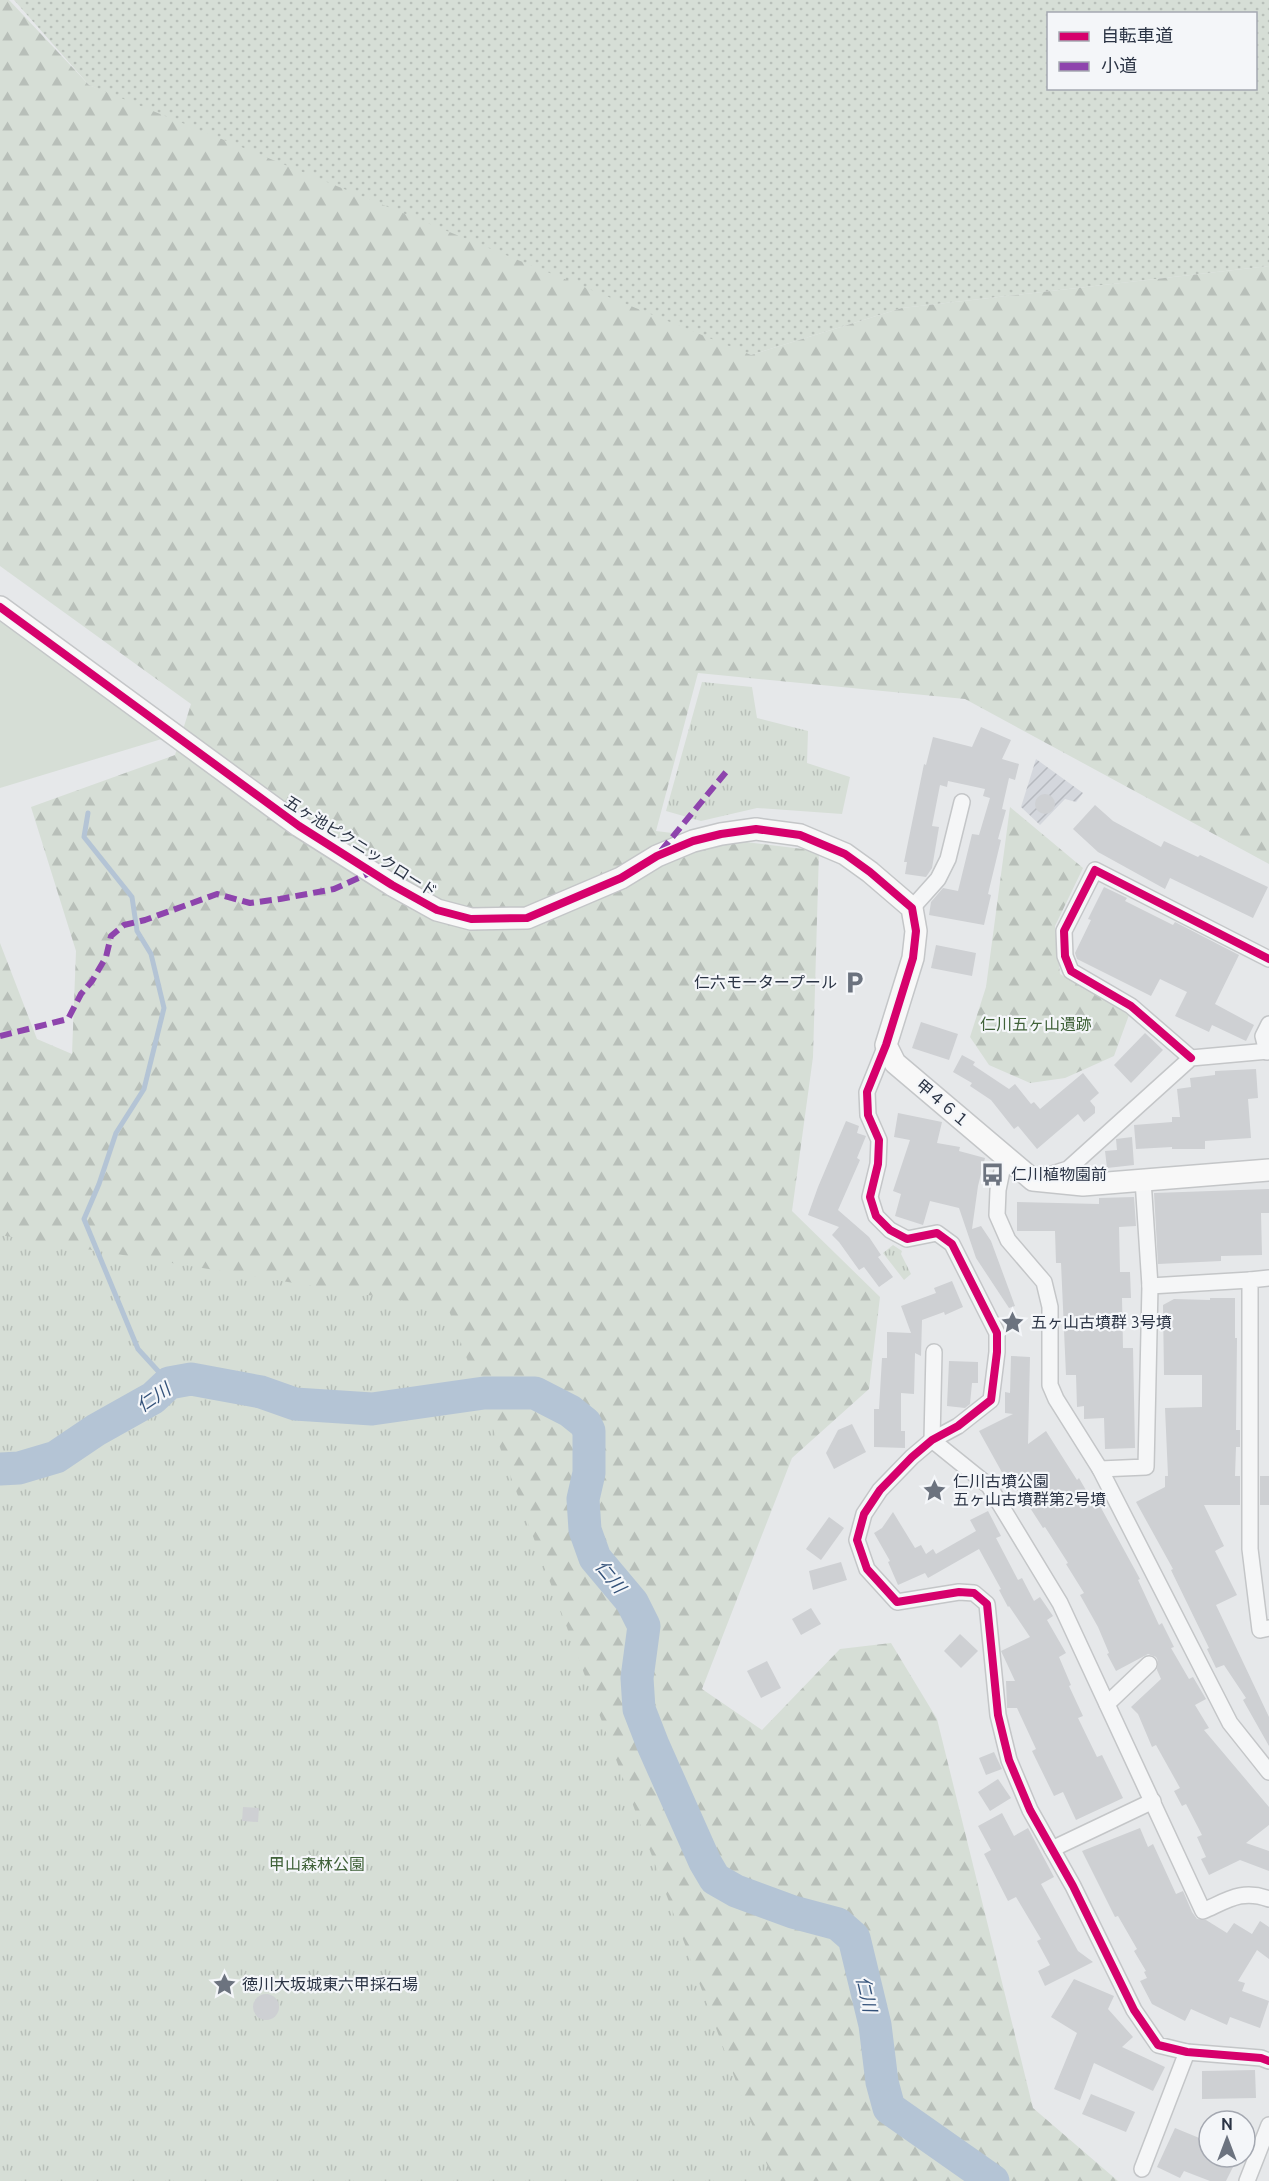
<svg xmlns="http://www.w3.org/2000/svg" width="1269" height="2181" viewBox="0 0 1269 2181" font-family="Ubuntu,'Noto Sans JP',sans-serif">
<defs>
<pattern id="industrial-furrows" width="10" height="10" patternUnits="userSpaceOnUse" patternTransform="scale(1.5)"><rect width="10" height="10" fill="#d4d7dd"/><path d="M-1 1l2-2M0 10L10 0M9 11l2-2" fill="none" stroke="#b6b9bf"/></pattern>
<pattern id="grass-dots" width="8" height="8" patternUnits="userSpaceOnUse" patternTransform="scale(1.5)"><rect width="8" height="8" fill="#d6ded6"/><path d="M2 2h.1M6 6h.1" fill="none" stroke="#b8bfb9" stroke-width="1.8" stroke-linecap="round"/></pattern>
<pattern id="forest-firs" width="22" height="20" patternUnits="userSpaceOnUse" patternTransform="scale(1.5)"><rect width="22" height="20" fill="#d6ded6"/><path d="M5 1l3.5 6h-7zM16 11l3.5 6h-7z" fill="#b8bfb9"/></pattern>
<pattern id="park-tufts" width="24" height="20" patternUnits="userSpaceOnUse" patternTransform="scale(1.5)"><rect width="24" height="20" fill="#d6ded6"/><path d="M3 7l-1-3M5 7V3M7 7l1-3M15 17l-1-3M17 17v-4M19 17l1-3" fill="none" stroke="#b8bfb9"/></pattern>
</defs>
<rect width="100%" height="100%" fill="#e6e8ea"/>
<path fill="url(#industrial-furrows)" d="M1036,759L1083,793L1076,802L1065,799L1040,825L1021,807Z"/>
<path fill="url(#grass-dots)" fill-rule="evenodd" d="M14,0H1269V266L902,308L751,355L632,330L89,85ZM1048,14H1256V88H1048Z"/>
<g fill="url(#forest-firs)">
<path d="M0,0H9L89,85L751,355L902,308L1269,266V864L965,699L698,673L656,831L819,851L813,1057L792,1211L880,1297L869,1389L792,1458L702,1689L762,1730L840,1649L891,1643L937,1719L1033,2108L1118,2181H0V943L37,1039L72,1054L76,951L31,807L175,755L191,704L0,566Z"/>
<path d="M1010,807L1083,868L1055,926L1060,974L1129,1015L1114,1056L1065,1078L1030,1083L989,1065L970,1037L986,987Z"/>
</g>
<g fill="url(#park-tufts)">
<path d="M702,682L752,687L757,718L808,731L807,763L850,777L842,814L757,808L701,821L666,811Z"/>
<path d="M0,1235L448,1308L773,2181H0Z"/>
<path d="M893,1245L902,1251L901,1254L911,1274L904,1280L883,1253Z"/>
</g>
<path fill="#d6ded6" d="M0,613L165,738L0,788Z"/>
<g fill="none" stroke-linecap="round" stroke-linejoin="round">
<path stroke="#b4c4d5" stroke-width="5" d="M88,813L84,837L132,897L137,931L151,954L164,1008L144,1089L116,1133L99,1184L84,1219L138,1349L169,1383"/>
<path stroke="#b4c4d5" stroke-width="33" d="M0,1469L19,1468L56,1457L96,1430L153,1398L169,1383L191,1379L261,1392L295,1404L372,1409L484,1393H535L570,1411L585,1423L589,1431V1473L583,1499L585,1530L595,1558L632,1602L644,1626L637,1678L639,1709L653,1745L705,1862L715,1879L736,1891L793,1912L838,1924L854,1938L875,2025L882,2082L889,2108L993,2181"/>
</g>
<g fill="#ced0d3">
<path d="M981,727L1011,740L1002,759L1019,764L1015,780L1009,778L1002,809L1006,810L998,839L1001,840L988,894L991,895L984,925L929,915L931,902L943,888L958,891L972,834L979,835L990,798L983,796L985,789L948,781L947,787L940,785L932,826L939,827L932,868L926,877L905,874L907,862H904L924,764L926,765L933,737L972,747Z"/>
<circle cx="1045" cy="804" r="10"/>
<path d="M1095,805L1113,821L1161,847L1164,841L1198,857L1200,855L1268,887L1253,918L1170,878L1165,889L1098,852L1073,829Z"/>
<path d="M1104,887L1127,898L1125,901L1173,925L1175,922L1239,955L1215,1004L1254,1025L1246,1041L1212,1025L1209,1032L1175,1016L1187,992L1160,979L1151,996L1077,959L1075,953L1091,920L1088,919Z"/>
<path d="M936,945L976,953L972,976L931,968Z"/>
<path d="M921,1022L958,1034L949,1060L912,1048Z"/>
<path d="M1145,1033L1163,1050L1131,1083L1114,1065Z"/>
<path d="M962,1055L975,1062L973,1065L1009,1089L1015,1084L1031,1104L1034,1102L1040,1109L1083,1073L1099,1093L1090,1101L1095,1107V1113L1084,1122L1078,1114L1037,1149L1018,1126L1014,1129L991,1100L970,1086L972,1083L953,1072Z"/>
<path d="M1256,1069L1258,1098L1248,1099L1251,1138L1205,1141V1149H1172V1147L1136,1149L1134,1125L1172,1122V1117H1180L1177,1089L1191,1087L1190,1078L1215,1075V1071Z"/>
<path d="M898,1113L942,1122L937,1143L960,1147L959,1151L985,1158L978,1186L972,1229L981,1226L991,1241L1015,1306L1009,1308L976,1258L959,1208L930,1201L923,1225L895,1216L901,1194L893,1191L910,1140L894,1137Z"/>
<path d="M846,1121L859,1126L857,1133L866,1136L857,1158L860,1160L838,1210L869,1237L881,1255L878,1257L893,1277L879,1287L864,1267L859,1270L839,1242L832,1235L839,1227L808,1215L818,1187Z"/>
<path d="M1132,1137L1134,1165L1107,1168L1105,1151L1117,1150L1116,1139Z"/>
<path d="M1269,1189V1213H1261L1262,1255L1221,1256V1261L1158,1264L1154,1193Z"/>
<path d="M1134,1197L1136,1226L1119,1227L1120,1272H1130L1131,1298H1122L1123,1348H1133L1135,1448L1105,1449L1104,1418L1084,1419V1406L1077,1407L1076,1375H1066L1061,1263H1056L1055,1231H1017V1202L1099,1204V1198Z"/>
<path d="M952,1281L963,1307L945,1315L944,1312L922,1320L921,1356L915,1353L914,1394L901,1393V1431H905V1448L874,1447V1409H879L882,1358H887V1332L911,1333L901,1306L936,1293L934,1288Z"/>
<path d="M1210,1298H1235V1338H1237L1236,1430H1240V1447H1236L1235,1476H1240V1505H1204L1224,1546L1215,1551L1237,1595L1216,1605L1269,1717V1746L1243,1700L1246,1698L1224,1665L1216,1668L1207,1649L1209,1648L1171,1570L1173,1569L1136,1502L1165,1487V1476H1168L1165,1408L1202,1407V1375H1164L1163,1305L1174,1299L1210,1300Z"/>
<path d="M1011,1356L1030,1357L1028,1444L1046,1431L1077,1480L1079,1478L1096,1508L1100,1506L1140,1579L1138,1580L1159,1625L1162,1623L1174,1647L1171,1648L1189,1679L1193,1677L1206,1699L1195,1705L1209,1728L1204,1730L1269,1807V1825L1246,1843L1269,1851V1871L1240,1860L1209,1875L1201,1859L1206,1857L1197,1837L1202,1835L1186,1804L1182,1806L1174,1791L1180,1788L1156,1745L1152,1747L1138,1714L1131,1707L1161,1679L1157,1670L1158,1661L1156,1657L1148,1654L1116,1671L1107,1654L1109,1653L1098,1627L1080,1595L1084,1593L1066,1564L1068,1563L1045,1527L1043,1528L1025,1500L1023,1501L1009,1474L1004,1476L979,1431L1013,1414L1005,1413V1392L1010,1393Z"/>
<path d="M949,1361L978,1362V1383H972L970,1404L965,1408L947,1406Z"/>
<path d="M852,1424L866,1452L834,1469L826,1453L838,1430Z"/>
<rect x="1260" y="1476" width="9" height="29"/>
<path d="M988,1511L1001,1536L996,1538L1018,1580L1022,1578L1034,1601L1040,1597L1053,1616L1047,1620L1066,1653L1059,1657L1071,1685L1069,1686L1083,1716L1078,1718L1097,1757L1102,1755L1123,1798L1076,1820L1063,1792L1054,1796L1032,1751L1036,1749L1017,1708H1007L1006,1681H1015L1001,1651L1030,1637L1009,1606L1008,1607L999,1590L1001,1589L979,1549L928,1578L925,1573L898,1585L888,1562L890,1561L874,1533L882,1528L893,1512L915,1548L921,1545L926,1554L933,1549L936,1554L976,1531L970,1520Z"/>
<path d="M829,1517L844,1528L821,1560L806,1549Z"/>
<path d="M841,1562L847,1580L813,1590L809,1571Z"/>
<path d="M811,1608L821,1624L801,1635L792,1619Z"/>
<path d="M960,1634L978,1651L961,1668L944,1651Z"/>
<path d="M767,1661L781,1688L761,1698L747,1671Z"/>
<path d="M994,1752L1002,1769L986,1775L979,1758Z"/>
<path d="M998,1779L1011,1798L990,1811L978,1792Z"/>
<path d="M243,1807L259,1808L258,1822L242,1821Z"/>
<path d="M1002,1813L1014,1836L1028,1828L1054,1877L1041,1884L1078,1951L1093,1962L1045,1986L1038,1971L1050,1965L1037,1941L1041,1939L1016,1897L1008,1901L984,1854L991,1850L978,1826Z"/>
<path d="M1140,1828L1148,1847L1153,1844L1176,1894L1183,1891L1192,1912L1197,1919L1206,1920L1227,1933L1234,1923L1252,1934L1260,1921L1269,1927V1959L1257,1950L1238,1981L1245,1983L1242,1991L1269,2001L1260,2028L1230,2017L1227,2025L1191,2009L1185,2021L1152,2004L1140,1981L1147,1978L1144,1972L1146,1971L1134,1951L1137,1949L1118,1916L1115,1917L1082,1851Z"/>
<path d="M1074,1979L1114,1996L1108,2009L1133,2037L1122,2047L1165,2067L1153,2091L1094,2063L1080,2100L1054,2089L1077,2033L1051,2017Z"/>
<circle cx="266" cy="2007" r="13"/>
<path d="M1255,2070L1256,2098L1202,2099V2071Z"/>
<path d="M1091,2094L1135,2112L1126,2132L1082,2114Z"/>
<path d="M1175,2128L1209,2142V2157H1238L1226,2181H1210L1184,2171L1180,2178L1157,2167Z"/>
</g>
<g fill="none" stroke-linecap="round" stroke-linejoin="round">
<defs>
<g id="street">
<path d="M912,908L938,879L948,859L962,802"/>
<path d="M886,1045L867,1092L868,1115L879,1140L878,1164L870,1197L876,1216L890,1230L907,1239L937,1233L952,1244L997,1333V1352L991,1400L958,1426L932,1440L912,1457L880,1490L864,1514L857,1540L867,1569L897,1602L959,1592L974,1593L987,1604L998,1715L1009,1760L1030,1810L1073,1886L1134,2010L1158,2045L1187,2052L1261,2058L1269,2061"/>
<path d="M1267,1052L1263,1036L1269,1024"/>
<path d="M1191,1058L1131,1006L1071,971L1065,956L1064,931L1095,870L1269,959"/>
<path d="M1005,1156L998,1190L997,1215L1008,1240L1044,1282L1050,1307V1385L1056,1399L1100,1469L1230,1723L1269,1772"/>
<path d="M1039,1178L1068,1169L1191,1058L1269,1051"/>
<path d="M1269,1278L1250,1280V1549L1260,1630L1269,1628"/>
<path d="M1150,1286L1250,1280"/>
<path d="M934,1352L932,1440L989,1486L1060,1603L1203,1911C1228,1900 1242,1889 1269,1899"/>
<path d="M1100,1469L1146,1467L1150,1286L1143,1180"/>
<path d="M1107,1704L1149,1664"/>
<path d="M1052,1849L1153,1801"/>
<path d="M1142,2169L1187,2052"/>
<path d="M1247,2181L1269,2125"/>
</g>
<path id="secondary" d="M0,607L299,826L392,885L437,910L471,919L527,918L621,878L657,856L693,841L721,834L756,829L800,835L845,854L870,872L912,908L916,931L913,958L886,1045L895,1063L1033,1180L1083,1185L1269,1170"/>
</defs>
<use href="#street" stroke="#c4c6c8" stroke-width="18"/>
<use href="#secondary" stroke="#c4c6c8" stroke-width="24"/>
<use href="#street" stroke="#f5f6f7" stroke-width="15"/>
<use href="#secondary" stroke="#f8f8f8" stroke-width="21"/>
<g stroke="#8e44ad" stroke-width="6" stroke-dasharray="12 6" stroke-linecap="butt">
<path d="M661,851L726,772"/>
<path d="M0,1036L68,1019L81,994L92,981L106,957L111,936L124,925L145,920L217,894L250,903L280,899L334,889L372,872"/>
</g>
<defs>
<g id="cycleway">
<path d="M0,607L299,826L392,885L437,910L471,919L527,918L621,878L657,856L693,841L721,834L756,829L800,835L845,854L870,872L912,908L916,931L913,958L886,1045L867,1092L868,1115L879,1140L878,1164L870,1197L876,1216L890,1230L907,1239L937,1233L952,1244L997,1333V1352L991,1400L958,1426L932,1440L912,1457L880,1490L864,1514L857,1540L867,1569L897,1602L959,1592L974,1593L987,1604L998,1715L1009,1760L1030,1810L1073,1886L1134,2010L1158,2045L1187,2052L1261,2058L1269,2061"/>
<path d="M1191,1058L1131,1006L1071,971L1065,956L1064,931L1095,870L1269,959"/>
</g>
</defs>
<use href="#cycleway" stroke="#f4f6f9" stroke-width="11"/>
<use href="#cycleway" stroke="#d6006c" stroke-width="8"/>
</g>
<defs>
<symbol id="parking-bare" viewBox="-9 -9 18 18"><path d="M-3.5-5.5H1a3.5 3.5 0 0 1 0 7H-1V5.5H-3.5ZM-1-3.4V-.6H.8a1.4 1.4 0 0 0 0-2.8Z" fill="#6c737f" stroke="#f4f6f9" stroke-width="2.5" paint-order="stroke"/></symbol>
<symbol id="bus-bare" viewBox="-9 -9 18 18"><path d="M-5-6H5V4H4V6H2V4H-2V6H-4V4H-5ZM-3.5-4V0h7V-4ZM-3.5 1.2v1.5H-2V1.2ZM2 1.2v1.5H3.5V1.2Z" fill="#6c737f" stroke="#f4f6f9" stroke-width="2.5" paint-order="stroke"/></symbol>
<symbol id="sight-bare" viewBox="-9 -9 18 18"><path d="M0-6L1.8-2.2L6-1.7L2.9 1.2L3.7 5.4L0 3.3L-3.7 5.4L-2.9 1.2L-6-1.7L-1.8-2.2Z" fill="#6c737f" stroke="#f4f6f9" stroke-width="2.5" paint-order="stroke"/></symbol>
</defs>
<g fill-rule="evenodd">
<use href="#parking-bare" x="838" y="966" width="33" height="33"/>
<use href="#bus-bare" x="976" y="1158" width="33" height="33"/>
<use href="#sight-bare" x="996" y="1306" width="33" height="33"/>
<use href="#sight-bare" x="918" y="1474" width="33" height="33"/>
<use href="#sight-bare" x="208" y="1968" width="33" height="33"/>
</g>
<g text-anchor="middle" dominant-baseline="central" stroke-width="4.5" stroke-linejoin="round" paint-order="stroke">
<g font-size="16" fill="#2b3445" stroke="#f4f6f9">
<text transform="translate(361 846) rotate(32)">五ヶ池ピクニックロード</text>
<text transform="translate(943 1103) rotate(40)">甲４６１</text>
</g>
<g font-size="16" fill="#2b3445" stroke="#f4f6f9" text-anchor="start">
<text x="837" y="982" text-anchor="end">仁六モータープール</text>
<text x="1011" y="1174">仁川植物園前</text>
<text x="1031" y="1322">五ヶ山古墳群 3号墳</text>
<text x="953" y="1481">仁川古墳公園<tspan x="953" dy="18">五ヶ山古墳群第2号墳</tspan></text>
<text x="242" y="1984">徳川大坂城東六甲採石場</text>
</g>
<g font-size="16" fill="#3f6138" stroke="#f4f6f9">
<text x="1036" y="1024">仁川五ヶ山遺跡</text>
<text x="317" y="1864">甲山森林公園</text>
</g>
<g font-size="18" font-style="italic" fill="#34527a" stroke="#f4f6f9">
<text transform="translate(153 1397) rotate(-34)">仁川</text>
<text transform="translate(611 1576) rotate(51)">仁川</text>
<text transform="translate(867 1994) rotate(77)">仁川</text>
</g>
</g>
<rect x="1047" y="12" width="210" height="78" fill="#f4f6f9" stroke="#a4a8b1" stroke-width="1.5"/>
<rect x="1059" y="32" width="30" height="9" fill="#d6006c" stroke="#a4a8b1" stroke-width="1.5"/>
<text x="1101" y="42" font-size="18" fill="#2b3445">自転車道</text>
<rect x="1059" y="62" width="30" height="9" fill="#8e44ad" stroke="#a4a8b1" stroke-width="1.5"/>
<text x="1101" y="72" font-size="18" fill="#2b3445">小道</text>
<g transform="translate(1227 2139)"><circle r="28" fill="#f4f6f9" stroke="#a4a8b1" stroke-width="1.5"/>
<path d="M0-4.5L10 22L0 15L-10 22Z" fill="#6c737f"/>
<text y="-9" font-size="16" font-weight="bold" text-anchor="middle" fill="#2b3445">N</text>
</g>
</svg>
